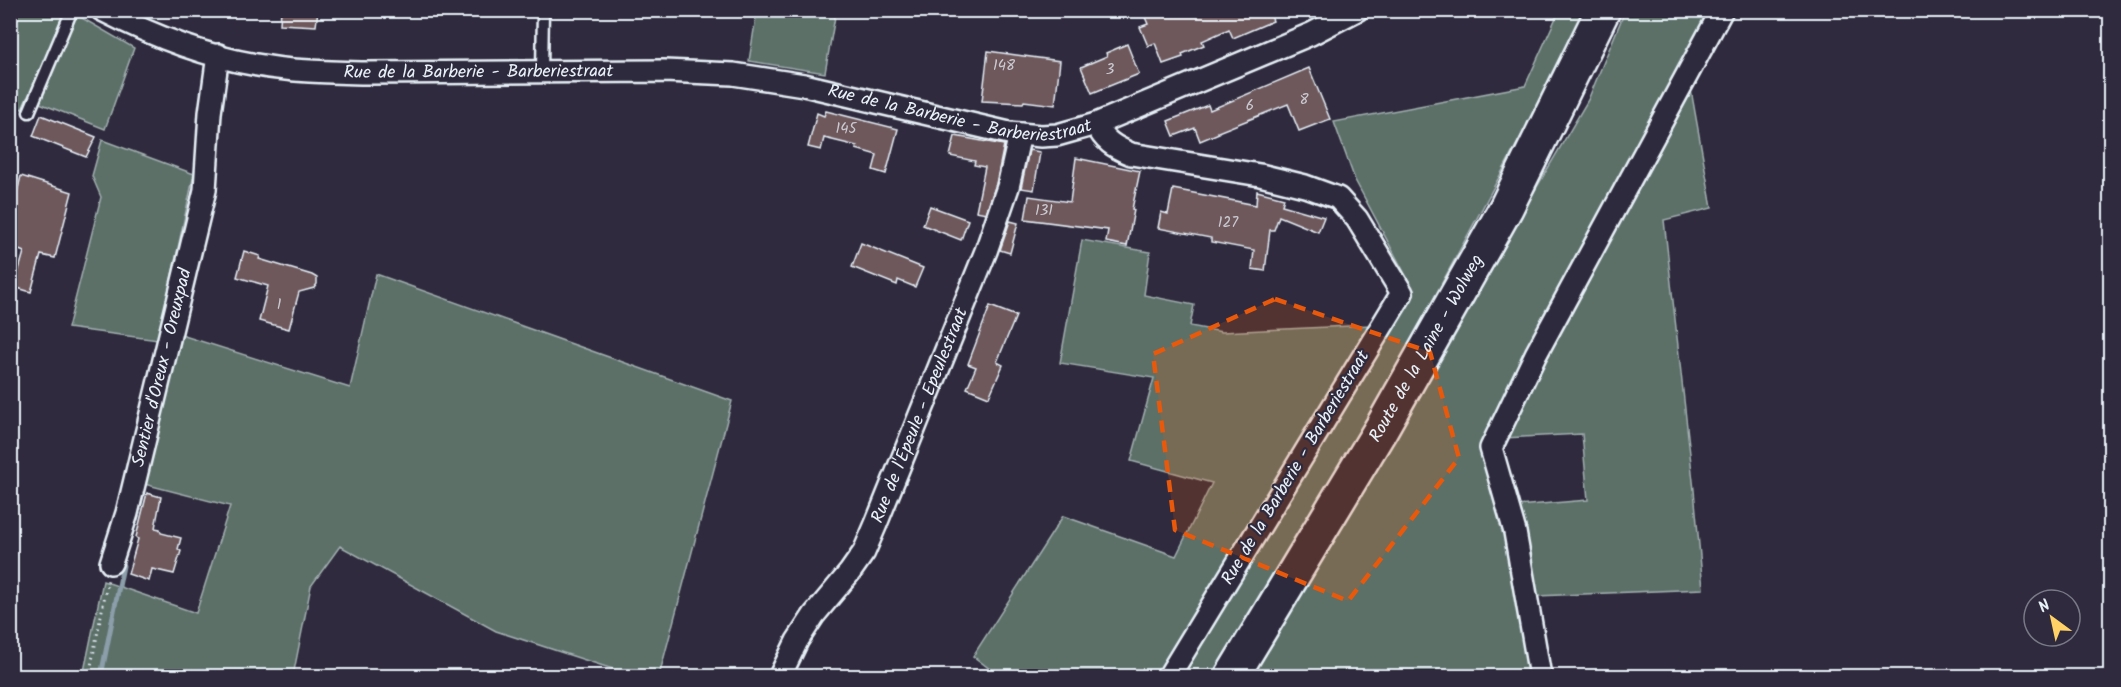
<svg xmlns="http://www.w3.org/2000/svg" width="2121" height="687" viewBox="0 0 2121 687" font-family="Kalam,sans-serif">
<rect width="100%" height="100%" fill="#2f2a3d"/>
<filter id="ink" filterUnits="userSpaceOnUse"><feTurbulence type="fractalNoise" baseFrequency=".0167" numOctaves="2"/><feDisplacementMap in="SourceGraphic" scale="12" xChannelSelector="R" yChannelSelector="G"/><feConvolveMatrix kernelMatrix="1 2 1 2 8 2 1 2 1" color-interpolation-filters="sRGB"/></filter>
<g filter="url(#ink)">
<g fill="#5b6f68" stroke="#a2b0b0" stroke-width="1.5" fill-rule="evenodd">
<path d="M10,11H70L134,48L105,129L27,98L22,109L11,105Z"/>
<path d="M757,11H836L825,73L749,61Z"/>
<path d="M1559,11H1584L1553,77L1366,424L1211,676H999L973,656L1063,516L1176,556L1212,483L1131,461L1154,378L1060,363L1082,240L1150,252L1144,295L1194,305L1190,326L1222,332L1394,324L1412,287L1355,180L1334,122L1525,86Z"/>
<path d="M1625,11H1734L1691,90L1712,208L1664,220L1694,490L1703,589L1537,596L1550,672L1553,676H1250L1588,100ZM1582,434L1588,500L1504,507L1481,451L1503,438Z"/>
<path d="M102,140L194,174L158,340L68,328L101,197L92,176Z"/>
<path d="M376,274L732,401L659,676H634L496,631L340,546L311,586L293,676H83L103,581L196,613L230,506L144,484L178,334L350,388Z"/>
</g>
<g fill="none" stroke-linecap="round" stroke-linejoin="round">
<path stroke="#8b9ea9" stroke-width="5" d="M101,676L123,566"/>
</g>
<g fill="#6e585c" stroke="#e8f1f8" stroke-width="1.5">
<path d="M281,10H318L316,26L280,24Z"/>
<path d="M1142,10H1269L1273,21L1233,38L1229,29L1202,41L1204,45L1182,54L1183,57L1163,64L1155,43L1148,46L1140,27L1148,24Z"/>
<path d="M1127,44L1139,74L1092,93L1081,67L1107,56L1106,53Z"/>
<path d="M988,51L1060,61L1055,105L1024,101L1023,103L982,101Z"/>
<path d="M1309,68L1330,119L1299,131L1288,104L1218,132L1219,133L1200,141L1195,128L1174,136L1168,121L1208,105L1210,110Z"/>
<path d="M826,111L898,129L886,174L873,170L877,155L856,149L857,146L824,138L821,150L808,147L817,113L824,116Z"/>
<path d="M41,115L96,137L86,157L33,136Z"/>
<path d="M955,136L1004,145L996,184L986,213L976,211L985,167L974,165L975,161L950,156Z"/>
<path d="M1029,150L1040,152L1034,190L1021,188Z"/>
<path d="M1076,158L1140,171L1132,209L1134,210L1127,246L1106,242L1108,230L1025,219L1029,196L1070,202Z"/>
<path d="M21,176L72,192L55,258L41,255L31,292L14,287L24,252L10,246V222Z"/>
<path d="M1173,189L1256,205L1257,191L1284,198L1282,205L1324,217L1318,232L1279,216L1274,230H1270L1265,271L1252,269L1254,250L1211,242V238L1158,228L1161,212L1168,214Z"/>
<path d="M930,206L968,220L961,240L923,225Z"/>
<path d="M1010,221L1018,223L1010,253L1000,250Z"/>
<path d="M861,243L923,268L915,287L898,280L897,285L852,267Z"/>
<path d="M244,251L260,256L259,259L312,275L317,278V284L314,288L299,292L289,329L259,321L268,286L237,277Z"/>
<path d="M990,306L1016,316L997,362L1003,365L989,397L967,388L976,367L968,364Z"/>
<path d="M147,493L161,497L155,528L160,529L161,533L181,538L178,549L181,551L174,574L152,569L149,581L128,574L138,539L136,537Z"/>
</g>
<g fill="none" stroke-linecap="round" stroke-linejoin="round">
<defs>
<g id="lane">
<path d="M542,72L543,10"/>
<path d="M29,112L72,10"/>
</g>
<g id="street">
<path id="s1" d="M102,10C151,35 203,56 257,65C294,72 331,72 367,73L664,71L733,74L804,85L1009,133L1041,136L1057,135L1096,124L1311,34L1357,10"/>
<path d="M1096,124C1104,141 1114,147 1131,154L1260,175L1305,186L1338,198L1357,219L1402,293L1169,676"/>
<path id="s2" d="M111,563L127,513L205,190L210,113L218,55"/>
<path id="s3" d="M780,676L797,641L814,615L850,572L864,552L876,524L986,251L1008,187L1020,134"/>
<path d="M1540,676L1515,532L1491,448L1536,354L1722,10"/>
</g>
<g id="highway">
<path id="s4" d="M1232,676L1381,429L1506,208L1603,10"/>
</g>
</defs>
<use href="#lane" stroke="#e8f1f8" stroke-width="15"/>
<use href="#street" stroke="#e8f1f8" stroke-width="26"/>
<use href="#highway" stroke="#e8f1f8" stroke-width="38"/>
<path stroke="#e8f1f8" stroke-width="3" stroke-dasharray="1.5 4.5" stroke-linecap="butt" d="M89,676L108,580"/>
<use href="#lane" stroke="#2f2a3d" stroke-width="10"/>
<use href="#street" stroke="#2f2a3d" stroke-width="21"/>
<use href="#highway" stroke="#2f2a3d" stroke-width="33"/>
</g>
</g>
<path fill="#e8590c" fill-opacity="0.2" stroke="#e8590c" stroke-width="4.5" stroke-dasharray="12 8" stroke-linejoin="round" d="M1275,299L1430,352L1459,458L1348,601L1175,530L1153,354Z"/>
<g text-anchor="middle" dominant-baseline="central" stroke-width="4.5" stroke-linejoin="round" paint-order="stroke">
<g font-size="15" fill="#cacbd1">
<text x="1004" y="66">148</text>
<text x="1110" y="70">3</text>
<text x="1304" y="100">8</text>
<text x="1250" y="106">6</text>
<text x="846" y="129">145</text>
<text x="1044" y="211">131</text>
<text x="1228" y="223">127</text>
<text x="279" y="305">1</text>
</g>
<g font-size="18" fill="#e8f1f8" stroke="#2f2a3d">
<text stroke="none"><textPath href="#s1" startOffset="387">Rue de la Barberie - Barberiestraat</textPath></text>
<text stroke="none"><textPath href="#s1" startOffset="873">Rue de la Barberie - Barberiestraat</textPath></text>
<text stroke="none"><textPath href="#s4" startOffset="381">Route de la Laine - Wolweg</textPath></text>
<text stroke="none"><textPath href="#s2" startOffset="202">Sentier d'Oreux - Oreuxpad</textPath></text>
<text stroke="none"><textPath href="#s3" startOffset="298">Rue de l'Épeule - Epeulestraat</textPath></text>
<text transform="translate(1296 468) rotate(-59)">Rue de la Barberie - Barberiestraat</text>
</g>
</g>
<rect width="2121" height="687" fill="none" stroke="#2f2a3d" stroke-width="36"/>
<rect x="18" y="18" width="2085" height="651" fill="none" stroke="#e8f1f8" stroke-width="2" filter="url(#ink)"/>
<g transform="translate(2052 618) rotate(327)"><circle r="28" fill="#2f2a3d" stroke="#797a88" stroke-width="1.5"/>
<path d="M0-4.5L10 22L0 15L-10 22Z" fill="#ffd166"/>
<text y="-9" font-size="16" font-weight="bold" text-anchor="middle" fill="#e8f1f8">N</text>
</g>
</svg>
